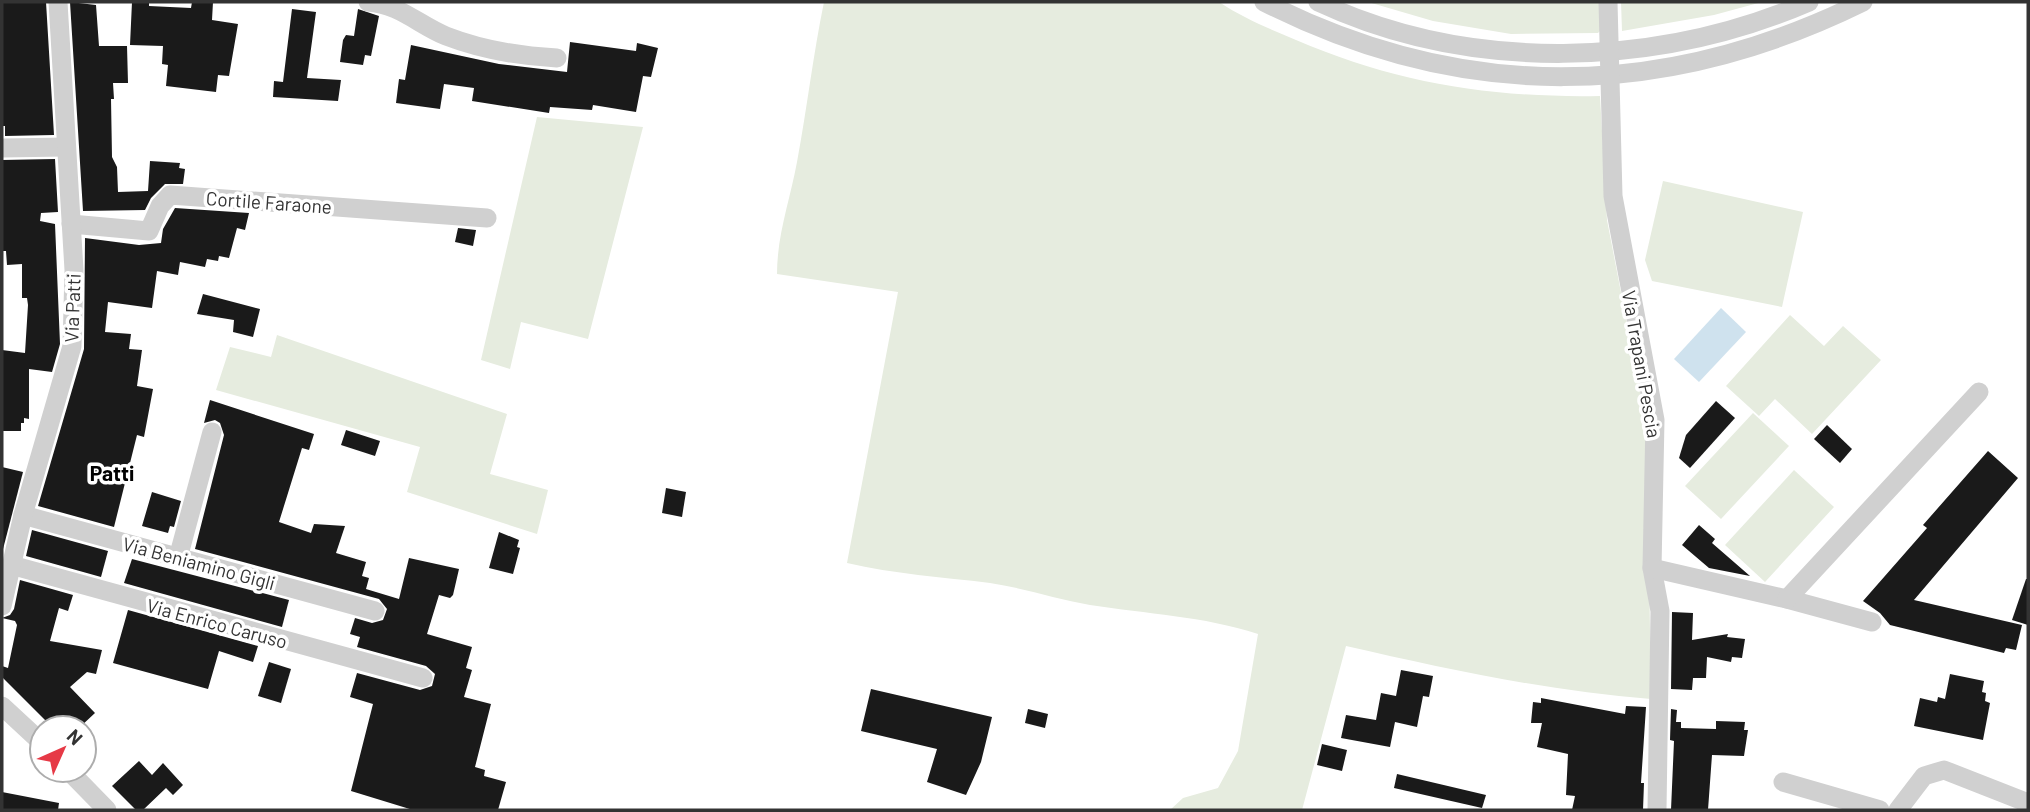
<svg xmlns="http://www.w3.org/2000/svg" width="2030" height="812" viewBox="0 0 2030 812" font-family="Barlow,sans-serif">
<rect width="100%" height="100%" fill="#fff"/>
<g fill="#e6ecdf">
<path d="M824,2H1219C1243,18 1270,29 1296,40C1396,83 1491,98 1600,96L1607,220L1647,427L1651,699C1547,691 1447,669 1346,646L1302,810H1170L1183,798L1218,788L1238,751L1258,634C1203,616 1147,614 1090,605C1056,599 1024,588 990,583C942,577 894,574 847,563L898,292L777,274C777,235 790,200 797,162C807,109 813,55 824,2Z"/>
<path d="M1368,2H1600L1601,30L1598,33L1511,34L1433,21Z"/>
<path d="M1621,2H1762L1714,15L1622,31Z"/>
<path d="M537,117L643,127L588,339L521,322L510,369L481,360Z"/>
<path d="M1663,181L1803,212L1782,307L1652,281L1645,260Z"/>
<path d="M1790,315L1824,346L1843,326L1881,360L1812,434L1775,399L1759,416L1726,386Z"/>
<path d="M277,335L507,414L490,474L548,490L537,534L407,492L420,447L216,390L230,347L271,357Z"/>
<path d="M1753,413L1789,446L1721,519L1685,486Z"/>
<path d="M1794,470L1834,507L1765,582L1725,545Z"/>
</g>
<path fill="#cfe2ee" d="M1721,308L1746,332L1699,382L1674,359Z"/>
<g fill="#1a1a1a">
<path d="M2,2H46L54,135L5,136V126H2Z"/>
<path d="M70,2L96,5L99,46H127L128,83H113L114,99H111L112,157L117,167L118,192L148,191L150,161L180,163L179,168L185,169L183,184H165L151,198L145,210L83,211Z"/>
<path d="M132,2H149V6L191,8L192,2H213L212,20L238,24L229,76L218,75L216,92L166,86L168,65L162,64L163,46L130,45Z"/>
<path d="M292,9L316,12L307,78L341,80L338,101L273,97L274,81L283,82Z"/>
<path d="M358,9L379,16L371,56L365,55L363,65L340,62L343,40L346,35L354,36Z"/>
<path d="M570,42L636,51L637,43L658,48L651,77L643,76L636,112L593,105L592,110L550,107L549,113L472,101L474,88L444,84L440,109L396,103L399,79L405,80L411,45L499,64L567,72Z"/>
<path d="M55,159L58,212L41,213L40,221L55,224L60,344L52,372L29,369V419L24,418V423H21V431H2V350L25,353L28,305L27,298H22V264L7,265L6,251H2V160Z"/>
<path d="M175,208L249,213L245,230L237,228L229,258L219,256L218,261L207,259L205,267L180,262L178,275L157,271L152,308L108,302L105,332L131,334L129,349L142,350L137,386L153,389L144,437L137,435L114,527L38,506L84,349L85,238L139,245L161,243L163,229Z"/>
<path d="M458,228L476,230L473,246L455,242Z"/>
<path d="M203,294L260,309L253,337L233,332L234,320L197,314Z"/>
<path d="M210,400L314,434L309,450L302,448L279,522L311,533L314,524L345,526L336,553L366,562L362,576L369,578L366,589L399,599L409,558L459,569L453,595L450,598L439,595L427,634L472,647L466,668L472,670L464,697L491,704L475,767L485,770L484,776L506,782L498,810H413L351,791L373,704L350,697L357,673L420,690L432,686L435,674L426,666L357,647L360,637L350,634L355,618L372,623L383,620L387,609L379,599L195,549L224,435L220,423L215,420L204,423Z"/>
<path d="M1716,401L1735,418L1690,468L1679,458L1686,435Z"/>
<path d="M1827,425L1852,449L1840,463L1814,439Z"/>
<path d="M346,430L380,441L375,456L341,445Z"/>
<path d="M1988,451L2018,478L1914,600L2022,625L2016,650L2006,648L2004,653L1890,625L1880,613L1863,601L1927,528L1923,525Z"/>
<path d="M2,467L23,472L2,553Z"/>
<path d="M666,488L686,492L682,517L662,513Z"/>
<path d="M152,492L181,501L174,527L170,526L168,533L142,526Z"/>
<path d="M1699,525L1715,539L1712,543L1750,576L1709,568L1682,545Z"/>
<path d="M32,530L108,551L101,577L26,556Z"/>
<path d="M499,532L519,540L517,547L520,548L513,574L489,568Z"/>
<path d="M132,559L289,600L282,627L124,583Z"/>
<path d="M2026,579H2028V625L2012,620Z"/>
<path d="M20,580L73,595L68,611L59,608L50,641L102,650L96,674L87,672L70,687L95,713L80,727L73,720L64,728H53L2,677V666L8,668L17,625L15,621L2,618L10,615L14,609Z"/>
<path d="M128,610L258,646L253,662L219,651L208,689L113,663Z"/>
<path d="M1672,612L1693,613L1692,640L1728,634L1727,637L1745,639L1742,658L1732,657L1731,662L1707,657L1706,678H1693L1692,690L1671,689Z"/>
<path d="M269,662L291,669L281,703L258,696Z"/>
<path d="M1401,670L1433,676L1429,697L1423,696L1417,727L1395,722L1390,747L1341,738L1346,715L1376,720L1381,693L1396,696Z"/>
<path d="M1950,674L1984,681L1982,692L1986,693L1985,701L1990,703L1983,740L1914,726L1920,698L1937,702L1938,697L1945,699Z"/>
<path d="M871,689L992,717L981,762L966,795L927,782L937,749L861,731Z"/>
<path d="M1541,698L1625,714L1626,706L1646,707L1641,783H1644L1643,810H1572L1575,796L1566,795L1568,754L1537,747L1542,723H1531L1533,702L1541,703Z"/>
<path d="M1028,709L1048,714L1045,728L1025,723Z"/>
<path d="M1671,709L1677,710L1676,722H1681V728L1716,729V721L1745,722L1744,730H1748L1744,756L1712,755L1708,810H1671L1674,741L1670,740Z"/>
<path d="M1322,744L1347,750L1342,771L1317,765Z"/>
<path d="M139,761L152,775L163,763L183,785L173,795L166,788L143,810H136L112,786Z"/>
<path d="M1397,774L1486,795L1482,808L1394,788Z"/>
<path d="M2,792L59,803L58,810H2Z"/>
</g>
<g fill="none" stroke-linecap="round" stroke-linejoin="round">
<g stroke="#d0d0d0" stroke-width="19">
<path d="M368,2C399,4 419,25 446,36C482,50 519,56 557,58"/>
<path d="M1264,2C1463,103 1664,100 1863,2"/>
<path d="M1318,2C1470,73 1656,68 1809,2"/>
<path d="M1608,2L1613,196L1655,420L1652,568L1660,611L1657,810"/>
<path d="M2,148L66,147"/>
<path d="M71,224L149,231L160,206L170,195L487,218"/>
<path d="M23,515L375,611"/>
<path d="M178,558L212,432"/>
<path d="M11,565L423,678"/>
<path d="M1652,568L1787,599L1872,622"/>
<path d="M1787,599L1979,392"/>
<path d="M2,606L23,515L72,346L74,270L58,2"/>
<path d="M2,706L42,743"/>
<path d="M68,770L107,810"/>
<path d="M1783,782L1880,810"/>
<path d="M1898,810L1924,776L1944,770L2028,803"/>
</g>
</g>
<g text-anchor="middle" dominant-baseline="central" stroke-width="7" stroke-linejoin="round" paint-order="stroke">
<g font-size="19" fill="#333" stroke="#fff">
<text transform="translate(269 202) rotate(4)">Cortile Faraone</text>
<text transform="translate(72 308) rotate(-88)">Via Patti</text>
<text transform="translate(1642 364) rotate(80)">Via Trapani Pescia</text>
<text transform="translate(199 563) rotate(15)">Via Beniamino Gigli</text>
<text transform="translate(217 623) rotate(15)">Via Enrico Caruso</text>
</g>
<g font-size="21" font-weight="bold" fill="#000" stroke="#fff">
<text x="112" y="472">Patti</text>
</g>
</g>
<rect width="2030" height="812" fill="none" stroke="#333333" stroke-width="7"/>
<g transform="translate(63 749) rotate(45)"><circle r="33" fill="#ffffff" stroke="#adadad" stroke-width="2"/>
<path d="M0-5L12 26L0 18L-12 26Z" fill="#e63946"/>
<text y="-10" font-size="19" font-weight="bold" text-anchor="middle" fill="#333333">N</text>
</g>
</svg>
